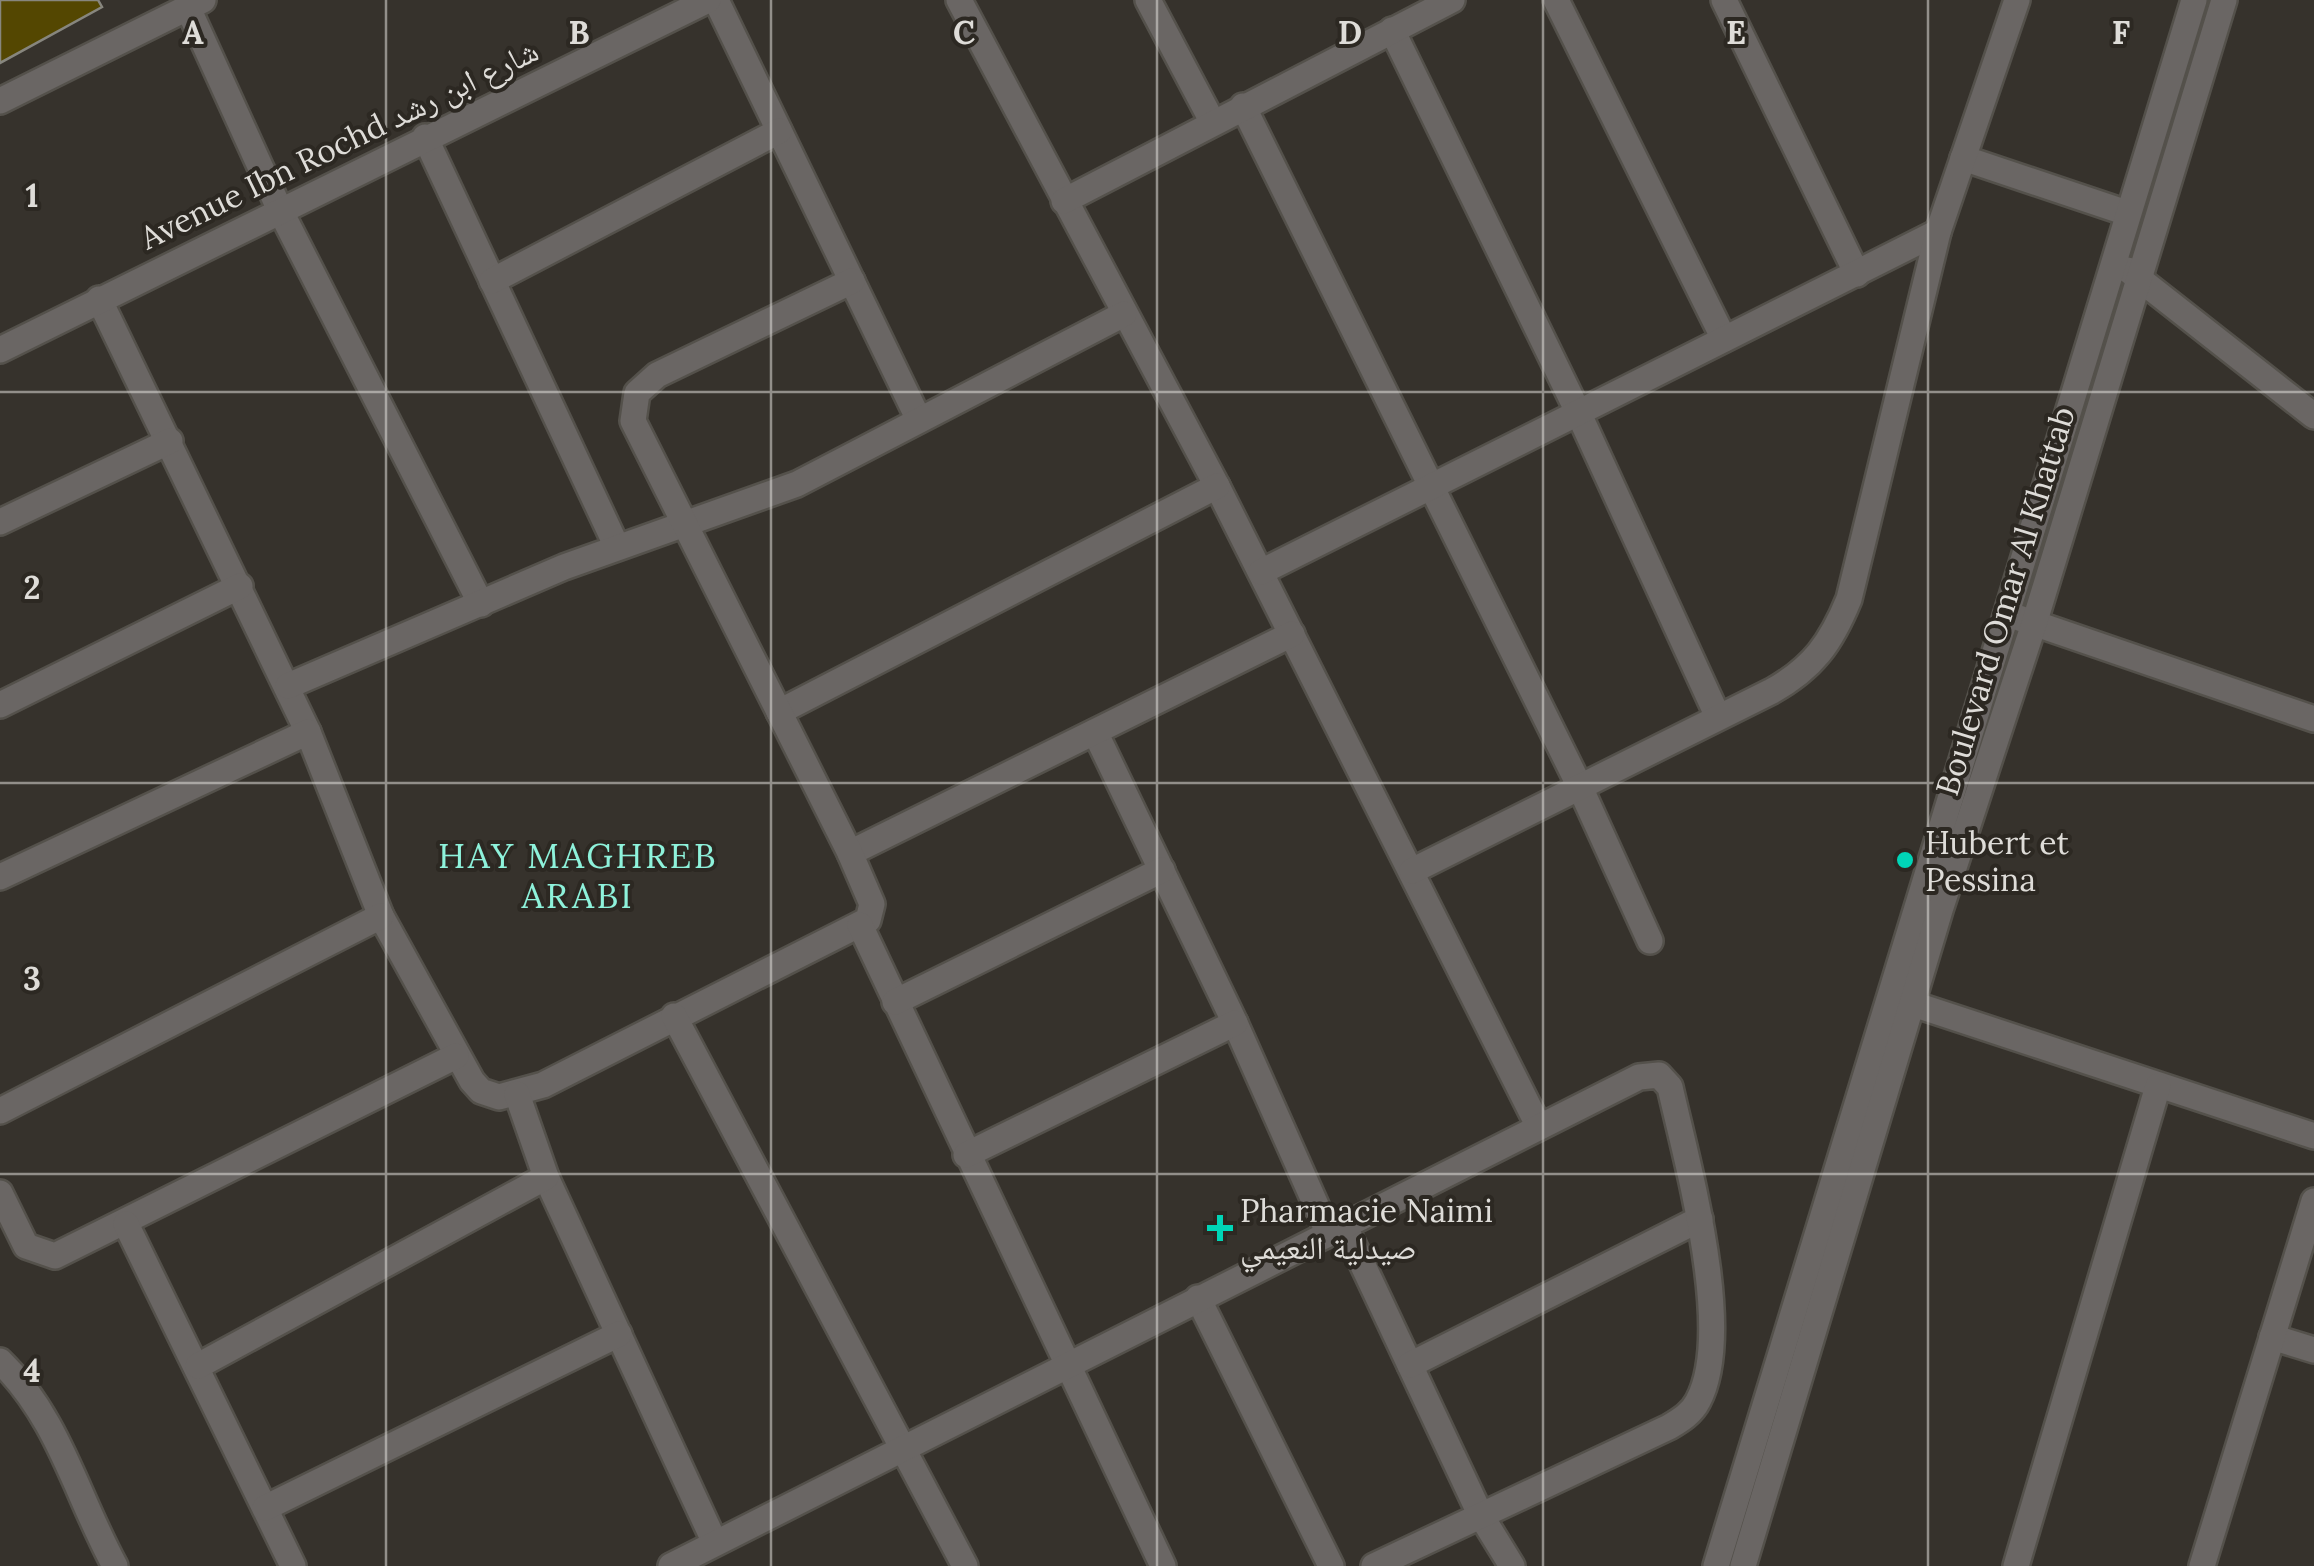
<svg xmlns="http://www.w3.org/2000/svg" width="2314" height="1566" viewBox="0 0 2314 1566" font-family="Lora,'Noto Naskh Arabic',serif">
<rect width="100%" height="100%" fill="#36322c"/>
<path fill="#544701" stroke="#87867e" stroke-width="2.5" d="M0,0H98L102,7L0,63Z"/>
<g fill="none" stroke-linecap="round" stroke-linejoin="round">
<defs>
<g id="minor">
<path d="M716,0L919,420"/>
<path d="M959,0L1217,486L1539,1127"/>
<path d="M1148,0L1212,121"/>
<path d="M1556,0L1724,339"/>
<path d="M1724,0L1857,274"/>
<path d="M188,8L279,208L481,604"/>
<path d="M1392,30L1578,412L1718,717"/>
<path d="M0,101L203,0"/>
<path d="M1243,106L1579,785L1650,941"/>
<path d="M425,137L617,547"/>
<path d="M1963,158L2127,213"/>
<path d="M1064,201L1452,0"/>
<path d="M2128,270L2314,416"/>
<path d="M492,281L779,131"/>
<path d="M99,299L308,732"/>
<path d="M0,350L708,0"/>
<path d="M0,522L170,441"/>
<path d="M1261,572L1938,232"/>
<path d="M2019,618L2314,719"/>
<path d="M288,686L564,567L797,484L1124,314"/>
<path d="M0,705L240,586"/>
<path d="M779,712L1217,486"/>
<path d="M1095,732L1235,1023L1328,1232"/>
<path d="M850,853L1292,634"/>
<path d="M1412,871L1772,691C1813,668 1831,643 1849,599L1938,232L2017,0"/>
<path d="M0,877L308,732L381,916L472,1081L481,1091L499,1097L543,1085L868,920L872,904L850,853L633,421L637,393L657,375L852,281"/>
<path d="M860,925L1163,1566"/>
<path d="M1898,999L2314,1136"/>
<path d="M895,1002L1162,870"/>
<path d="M674,1016L965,1566"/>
<path d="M0,1111L381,916"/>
<path d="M966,1155L1235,1023"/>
<path d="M546,1177L715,1543"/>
<path d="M0,1193L26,1246L55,1256L456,1056"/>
<path d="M126,1224L293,1566"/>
<path d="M1344,1225L1480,1514L1512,1566"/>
<path d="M1198,1298L1331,1566"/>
<path d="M2272,1337L2314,1350"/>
<path d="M0,1361C59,1418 77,1497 115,1566"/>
<path d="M1410,1365L1700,1219"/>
<path d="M198,1366L546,1177L517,1094"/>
<path d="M265,1508L619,1334"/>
<path d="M671,1566L1639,1077L1659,1075L1670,1087C1687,1163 1735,1332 1698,1401C1692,1413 1681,1420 1669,1427L1374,1566"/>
<path d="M1716,1566L2194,0"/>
<path d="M1743,1566L1941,907L2034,624L2224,0"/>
<path d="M2016,1566L2158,1086"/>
<path d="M2202,1566L2314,1201"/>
</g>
</defs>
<use href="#minor" stroke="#54514b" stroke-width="30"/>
<use href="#minor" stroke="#6a6664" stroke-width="25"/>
</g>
<path fill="none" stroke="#dedcd8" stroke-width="2.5" stroke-opacity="0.55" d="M386,0V1566M771,0V1566M1157,0V1566M1543,0V1566M1928,0V1566M0,392H2314M0,783H2314M0,1174H2314"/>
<g fill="#00d5b7" stroke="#2c2822" stroke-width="4">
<circle cx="1905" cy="860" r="10"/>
<path d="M1215 1213h10v10h10v10h-10v10h-10v-10h-10v-10h10z"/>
</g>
<g text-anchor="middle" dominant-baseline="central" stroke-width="8" stroke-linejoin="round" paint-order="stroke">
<g font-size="32" fill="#dedcd8" stroke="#2c2822">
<text transform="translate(339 144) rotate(-26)">Avenue Ibn Rochd شارع ابن رشد</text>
<text transform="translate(2005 601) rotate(-73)">Boulevard Omar Al Khattab</text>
</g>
<g font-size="32" fill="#dedcd8" stroke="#2c2822" text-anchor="start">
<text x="1925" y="842">Hubert et<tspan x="1925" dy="37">Pessina</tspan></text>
<text x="1240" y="1210">Pharmacie Naimi<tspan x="1240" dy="37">صيدلية النعيمي</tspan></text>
</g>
<g font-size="35" letter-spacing="2.5" fill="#8ef2db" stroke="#2c2822">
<text x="578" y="855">HAY MAGHREB<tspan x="578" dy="40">ARABI</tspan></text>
</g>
</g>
<g font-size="32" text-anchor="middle" font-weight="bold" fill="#dedcd8" stroke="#2c2822" stroke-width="8" stroke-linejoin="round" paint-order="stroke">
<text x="193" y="44">A</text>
<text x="579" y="44">B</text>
<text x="964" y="44">C</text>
<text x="1350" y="44">D</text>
<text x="1736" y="44">E</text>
<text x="2121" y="44">F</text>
<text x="32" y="207">1</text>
<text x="32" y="599">2</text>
<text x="32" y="990">3</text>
<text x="32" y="1382">4</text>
</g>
</svg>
